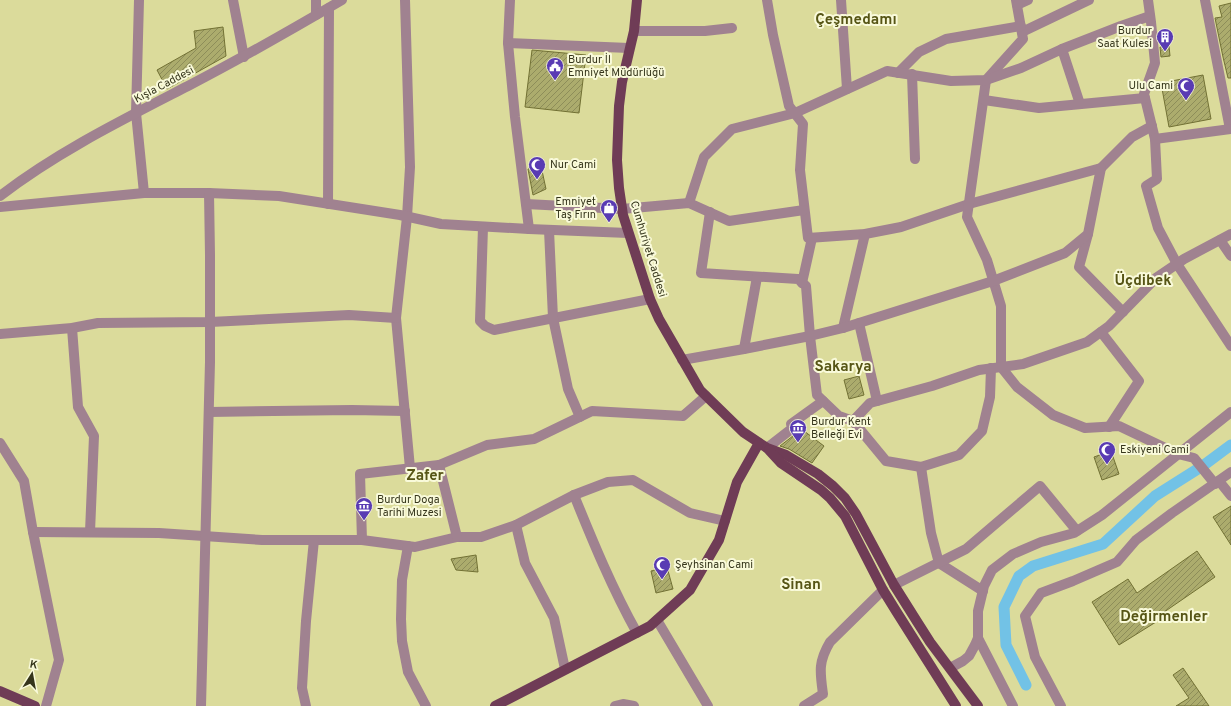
<svg xmlns="http://www.w3.org/2000/svg" width="1231" height="706" viewBox="0 0 1231 706" font-family="Overpass,sans-serif">
<defs>
<pattern id="building-hatch" width="6" height="6" patternUnits="userSpaceOnUse"><rect width="6" height="6" fill="#acac6d"/><path d="M-1 1l2-2M0 6l6-6M5 7l2-2" fill="none" stroke="#8d8d59"/></pattern>
</defs>
<rect width="100%" height="100%" fill="#dbdb9b"/>
<g fill="none" stroke-linecap="round" stroke-linejoin="round">
<path stroke="#72c2e6" stroke-width="11" d="M1026,685L1006,645L1004,607L1019,576L1033,566L1103,544L1155,496L1204,465L1231,445"/>
</g>
<g fill="url(#building-hatch)" stroke="#727134">
<path d="M1231,3V78H1228L1223,57L1215,18L1222,17L1219,6Z"/>
<path d="M223,27L226,56L167,89L157,70L196,48L194,31Z"/>
<path d="M1169,46L1170,56L1161,57L1160,47Z"/>
<path d="M532,50L586,55L579,113L525,107Z"/>
<path d="M1203,75L1211,119L1169,127L1161,83Z"/>
<path d="M541,166L546,189L533,195L528,169Z"/>
<path d="M859,376L864,395L849,399L844,380Z"/>
<path d="M800,428L824,446L812,463L789,449L780,446L798,432Z"/>
<path d="M1111,451L1119,474L1102,480L1094,457Z"/>
<path d="M1231,506V545L1213,517Z"/>
<path d="M1197,551L1215,577L1154,619L1156,622L1119,645L1092,602L1128,579L1137,593Z"/>
<path d="M476,555L478,572L456,570L451,559Z"/>
<path d="M667,567L673,589L656,593L651,571Z"/>
<path d="M1183,668L1209,706H1176L1189,698L1173,675Z"/>
</g>
<g fill="none" stroke-linecap="round" stroke-linejoin="round">
<g stroke="#a08290" stroke-width="10">
<path d="M139,0L136,113L144,193"/>
<path d="M233,0L244,57"/>
<path d="M405,0L410,167L407,217L396,318L410,468"/>
<path d="M510,0L508,43L515,117L529,229"/>
<path d="M767,0L773,35L789,106L803,124L800,170L808,238L865,234L901,227L969,204L1101,168L1132,137L1152,126"/>
<path d="M841,0L847,89"/>
<path d="M1016,0L1023,39L986,80L967,217L987,260L1001,306V367L1017,387L1053,415L1085,428L1119,426L1178,454L1194,458L1215,484"/>
<path d="M1148,0L1151,22L1155,63L1144,94L1155,139L1157,179L1146,186L1158,228L1177,264L1231,346"/>
<path d="M1205,0L1230,129"/>
<path d="M1017,5L1028,0"/>
<path d="M316,15V0"/>
<path d="M634,31H705L732,28"/>
<path d="M1022,32L1089,0"/>
<path d="M508,43L629,48"/>
<path d="M1062,49L1080,104"/>
<path d="M898,73L919,52L946,39L1021,26"/>
<path d="M912,74L915,159"/>
<path d="M984,100L1039,108L1145,98"/>
<path d="M1155,139L1231,129"/>
<path d="M0,196C57,152 124,119 188,86C240,59 291,30 342,0"/>
<path d="M689,203L704,157L732,129L795,113L887,71L951,81L986,80L1021,68L1062,49L1121,26L1150,16"/>
<path d="M328,204L329,8"/>
<path d="M526,204L622,209L689,203L729,221L804,210"/>
<path d="M0,207L144,193H209L279,196L400,215L441,224L529,229L628,233"/>
<path d="M710,212L701,273L798,279L806,286L810,336L817,395L839,416L853,421L886,461L921,467L959,455L982,431L990,397L991,368"/>
<path d="M483,227L480,321L485,326L494,330L650,299"/>
<path d="M549,230L553,318L568,389L580,417"/>
<path d="M1088,234L1079,267L1123,312"/>
<path d="M1220,240L1231,256"/>
<path d="M802,283L812,238"/>
<path d="M859,323L877,401"/>
<path d="M72,328L78,407L94,436L90,532"/>
<path d="M843,328L865,234"/>
<path d="M1101,332L1139,381L1109,427"/>
<path d="M0,334L72,328L98,323L210,322L349,315L396,318"/>
<path d="M744,349L757,277"/>
<path d="M682,360L744,349L810,336L843,328L993,281L1065,253L1088,234L1101,168"/>
<path d="M209,412L352,410L405,411"/>
<path d="M853,421L870,403L932,386L979,370L1023,364L1087,342L1109,326L1156,278L1184,259L1231,234"/>
<path d="M0,443L24,481L33,532L59,660L46,706"/>
<path d="M767,448L794,427L791,424L823,401"/>
<path d="M439,465L487,445L534,439L592,411L683,416L706,396"/>
<path d="M921,467L931,533L939,563L983,591"/>
<path d="M1219,481L1231,496"/>
<path d="M574,495C593,542 612,588 637,633"/>
<path d="M516,525L525,563L554,618L565,669"/>
<path d="M33,532L159,533L262,540H362L415,547L457,537H481L516,525L574,495L608,482L633,480L690,513L725,521"/>
<path d="M362,540L360,474L439,465L457,537"/>
<path d="M408,546L402,580L401,619L402,641L408,672L426,706"/>
<path d="M894,585L966,549L1040,486L1077,531"/>
<path d="M657,620L708,706"/>
<path d="M978,638L1013,706"/>
<path d="M950,668L963,661L969,656L975,645L978,638V611L984,586L992,570L1013,554L1041,542L1074,533L1102,515L1231,412"/>
<path d="M201,706L210,362V255L209,193"/>
<path d="M306,706L302,688L306,621L314,540"/>
<path d="M615,706L623,704L634,706"/>
<path d="M804,706L823,694C820,672 818,662 830,642L883,590"/>
<path d="M1061,706L1035,657L1025,616L1041,593L1073,581L1117,562L1136,540L1172,513L1231,472"/>
</g>
<g stroke="#6f3c56" stroke-width="10">
<path d="M637,0L634,31L622,82L619,106L617,160L619,188L623,215L650,299L659,319L700,390L743,432L767,448L786,455L818,474L833,486L845,498L856,514L894,585L916,620L930,642L978,706"/>
<path d="M769,450L781,463L821,490L830,498L845,516L883,590L896,611L956,706"/>
<path d="M0,691L35,706"/>
<path d="M495,706L650,626L690,590L719,540L737,482L759,443"/>
</g>
</g>
<defs>
<symbol id="building-pin" viewBox="-11 -11 22 30"><path d="M0 17L-7.5 6A9.5 9.5 0 1 1 7.5 6Z" fill="#593bb3" stroke="#f9fada"/><path d="M-4-6H4V6H1V3H-1V6H-4ZM-2.5-4.3h1.7v1.8h-1.7ZM.8-4.3h1.7v1.8H.8ZM-2.5-1h1.7V.8h-1.7ZM.8-1h1.7V.8H.8Z" fill="#fff"/></symbol>
<symbol id="civic-pin" viewBox="-11 -11 22 30"><path d="M0 17L-7.5 6A9.5 9.5 0 1 1 7.5 6Z" fill="#593bb3" stroke="#f9fada"/><path d="M-.6-6.5H3V-4.5H.6V-3L4-1V1h2V6H-6V1h2V-1L-.6-3ZM-1.2 2.5V6h2.4V2.5Z" fill="#fff"/></symbol>
<symbol id="mosque-pin" viewBox="-11 -11 22 30"><path d="M0 17L-7.5 6A9.5 9.5 0 1 1 7.5 6Z" fill="#593bb3" stroke="#f9fada"/><path d="M3.5-4.9A6 6 0 1 0 3.5 4.9A5 5 0 1 1 3.5-4.9Z" fill="#fff"/></symbol>
<symbol id="shop-pin" viewBox="-11 -11 22 30"><path d="M0 17L-7.5 6A9.5 9.5 0 1 1 7.5 6Z" fill="#593bb3" stroke="#f9fada"/><path d="M-5-2.5h2.3a2.7 3.5 0 0 1 5.4 0H5L5.5 6h-11ZM-1.5-2.5h3a1.5 2.3 0 0 0-3 0Z" fill="#fff"/></symbol>
<symbol id="museum-pin" viewBox="-11 -11 22 30"><path d="M0 17L-7.5 6A9.5 9.5 0 1 1 7.5 6Z" fill="#593bb3" stroke="#f9fada"/><path d="M0-6L6-3V-2H-6V-3ZM-5-1h2V3h-2ZM-1-1h2V3h-2ZM3-1h2V3H3ZM-6 4H6V6H-6Z" fill="#fff"/></symbol>
</defs>
<g fill-rule="evenodd">
<use href="#building-pin" x="1155" y="27" width="20" height="27"/>
<use href="#civic-pin" x="545" y="56" width="20" height="27"/>
<use href="#mosque-pin" x="1176" y="76" width="20" height="27"/>
<use href="#mosque-pin" x="527" y="155" width="20" height="27"/>
<use href="#shop-pin" x="599" y="198" width="20" height="27"/>
<use href="#museum-pin" x="788" y="418" width="20" height="27"/>
<use href="#mosque-pin" x="1097" y="440" width="20" height="27"/>
<use href="#museum-pin" x="354" y="496" width="20" height="27"/>
<use href="#mosque-pin" x="652" y="555" width="20" height="27"/>
</g>
<g text-anchor="middle" dominant-baseline="central" stroke-width="4" stroke-linejoin="round" paint-order="stroke">
<g font-size="11" fill="#35351b" stroke="#f9fada" text-anchor="start">
<text x="1152" y="31" text-anchor="end">Burdur<tspan x="1152" dy="13">Saat Kulesi</tspan></text>
<text x="568" y="60">Burdur İl<tspan x="568" dy="13">Emniyet Müdürlüğü</tspan></text>
<text x="1173" y="86" text-anchor="end">Ulu Cami</text>
<text x="550" y="165">Nur Cami</text>
<text x="596" y="202" text-anchor="end">Emniyet<tspan x="596" dy="13">Taş Fırın</tspan></text>
<text x="811" y="422">Burdur Kent<tspan x="811" dy="13">Belleği Evi</tspan></text>
<text x="1120" y="450">Eskiyeni Cami</text>
<text x="377" y="500">Burdur Doga<tspan x="377" dy="13">Tarihi Muzesi</tspan></text>
<text x="675" y="565">Şeyhsinan Cami</text>
</g>
<g font-size="11" fill="#35351b" stroke="#f9fada">
<text transform="translate(164 85) rotate(-28)">Kışla Caddesi</text>
<text transform="translate(648 249) rotate(73)">Cumhuriyet Caddesi</text>
</g>
<g font-size="15" font-weight="bold" fill="#565515" stroke="#f9fada">
<text x="856" y="20">Çeşmedamı</text>
<text x="1143" y="281">Üçdibek</text>
<text x="843" y="367">Sakarya</text>
<text x="425" y="476">Zafer</text>
<text x="801" y="585">Sinan</text>
<text x="1164" y="617">Değirmenler</text>
</g>
</g>
<g transform="translate(32 674) rotate(11)" stroke="#f9fada" stroke-width="3" paint-order="stroke">
<path d="M0-3L7 15L0 10L-7 15Z" fill="#35351b"/>
<text y="-6" font-size="11" font-weight="bold" text-anchor="middle" fill="#35351b">K</text>
</g>
</svg>
